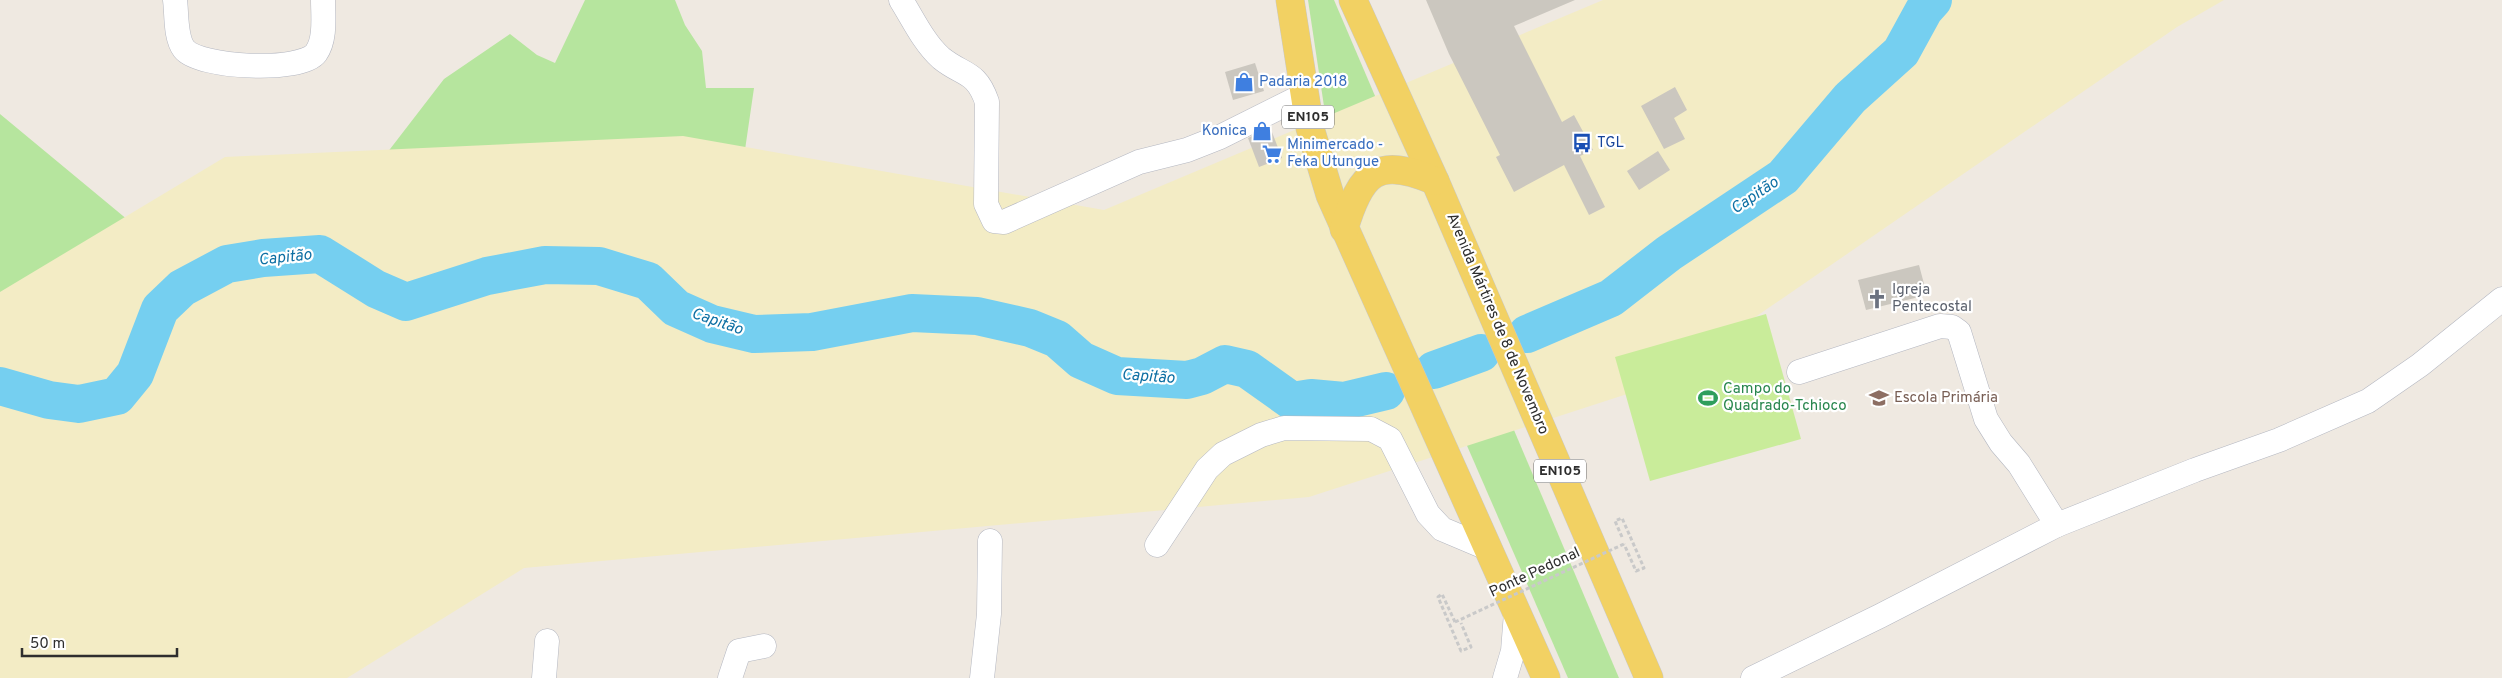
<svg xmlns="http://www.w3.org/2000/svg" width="2502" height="678" viewBox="0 0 2502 678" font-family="Overpass,sans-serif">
<rect width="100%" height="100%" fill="#efe9e1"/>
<g fill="#b6e59e">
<path d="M585,0H675L685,25L702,51L706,88H754L739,191L0,600V114L146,235L387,153L444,79L510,34L537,55L555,63Z"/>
<path d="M1308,0H1334L1396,145L1330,146Z"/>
<path d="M1425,349L1489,371L1619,678H1568Z"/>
</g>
<path fill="#f3ecc5" d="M1603,0H2224L2177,27L1658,384L1309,497L524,568L347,678H0V292L225,157L683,136L1104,210Z"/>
<path fill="#c9ec9a" d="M1766,314L1801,439L1650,481L1615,357Z"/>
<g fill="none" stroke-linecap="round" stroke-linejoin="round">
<g stroke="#75cff0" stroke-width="38">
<path d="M1527,334L1611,298L1669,253L1783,177L1850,98L1901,52L1924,10L1933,0"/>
<path d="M1434,370L1481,353"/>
<path d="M0,386L49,400L79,404L117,396L135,374L160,309L182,288L227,264L263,258L320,254L376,289L406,302L487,276L545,265L599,266L648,281L676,308L712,324L754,334L812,332L912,313L977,316L1030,328L1057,339L1081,360L1117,376L1187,380L1202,376L1225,364L1247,369L1292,401L1311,398L1344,401L1386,391"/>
</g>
</g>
<g fill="#cbc7bf">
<path d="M1426,0H1575L1514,26L1562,122L1574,115L1593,150L1580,156L1605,207L1589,215L1564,165L1514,192L1496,157L1500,155L1449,54Z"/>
<path d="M1255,63L1264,91L1233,100L1225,72Z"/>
<path d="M1675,87L1687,110L1674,118L1685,139L1664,149L1641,106Z"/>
<path d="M1270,127L1282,158L1259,167L1248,138Z"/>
<path d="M1658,151L1670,170L1639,190L1627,171Z"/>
<path d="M1919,265L1927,295L1866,310L1858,280Z"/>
</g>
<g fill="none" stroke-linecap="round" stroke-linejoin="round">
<defs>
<g id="minor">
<path d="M175,0C177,15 175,37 184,49C199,68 301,73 316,53C326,39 323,16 323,0"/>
<path d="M901,0C913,19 924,43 941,58C963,76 976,70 987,102L986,204L994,221L1004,222L1139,162L1187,150L1220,137L1304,95"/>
<path d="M1799,372L1940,326L1952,327L1959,332L1986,419L2001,443L2019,464L2057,525"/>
<path d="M1157,545L1207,469L1223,454L1261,435L1284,428L1371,429L1390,439L1428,514L1442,529L1487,548"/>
<path d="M544,678L547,641"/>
<path d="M730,678L739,651L764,646"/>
<path d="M982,678L989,614L990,541"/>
<path d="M1505,678L1513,651L1516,613"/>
<path d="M1753,678L1880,616L2057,525L2195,470L2279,440L2368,401L2420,365L2502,299"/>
</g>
<g id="major">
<path d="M1290,0L1310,128L1330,195L1546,678"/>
<path d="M1353,0L1435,181L1649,678"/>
<path d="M1344,229C1361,172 1377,156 1435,181"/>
</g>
</defs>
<use href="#minor" stroke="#b4b7c1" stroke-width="25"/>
<use href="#major" stroke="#c9c9c9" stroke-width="29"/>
<g stroke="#c9c9c9" stroke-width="3" stroke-dasharray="4 2.5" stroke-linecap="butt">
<path d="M1622,537L1615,521L1622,518L1644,568L1636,571L1624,544"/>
<path d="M1455,622L1442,594L1438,597L1461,651L1471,647L1461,623"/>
</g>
<use href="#minor" stroke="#fff" stroke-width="24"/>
<use href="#major" stroke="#f2d163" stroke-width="28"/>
<path stroke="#c9c9c9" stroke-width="3" stroke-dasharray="4 2.5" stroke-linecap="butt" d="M1455,622L1624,544"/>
</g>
<defs>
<symbol id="shop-bare" viewBox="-9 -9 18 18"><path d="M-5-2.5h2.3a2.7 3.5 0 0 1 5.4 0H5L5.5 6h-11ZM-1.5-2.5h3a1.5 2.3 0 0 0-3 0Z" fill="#3f7fe0" stroke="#fff" stroke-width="2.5" paint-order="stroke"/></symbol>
<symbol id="bus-bare" viewBox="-9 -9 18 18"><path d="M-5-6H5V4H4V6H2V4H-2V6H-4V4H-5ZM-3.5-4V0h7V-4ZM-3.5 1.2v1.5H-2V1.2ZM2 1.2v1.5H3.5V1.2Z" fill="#1a4fb4" stroke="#fff" stroke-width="2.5" paint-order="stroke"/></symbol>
<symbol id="supermarket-bare" viewBox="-9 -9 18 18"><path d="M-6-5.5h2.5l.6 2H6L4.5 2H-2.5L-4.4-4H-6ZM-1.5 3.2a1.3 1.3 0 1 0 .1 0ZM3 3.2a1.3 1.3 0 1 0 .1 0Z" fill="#3f7fe0" stroke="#fff" stroke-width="2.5" paint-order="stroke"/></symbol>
<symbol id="church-bare" viewBox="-9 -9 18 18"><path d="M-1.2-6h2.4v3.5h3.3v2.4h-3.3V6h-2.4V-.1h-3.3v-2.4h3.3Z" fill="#6b7280" stroke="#fff" stroke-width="2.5" paint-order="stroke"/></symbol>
<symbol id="stadium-bare" viewBox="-9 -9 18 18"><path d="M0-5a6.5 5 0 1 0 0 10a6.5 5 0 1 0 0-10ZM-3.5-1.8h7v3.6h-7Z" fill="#2e9e5b" stroke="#fff" stroke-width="2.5" paint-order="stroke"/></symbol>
<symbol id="school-bare" viewBox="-9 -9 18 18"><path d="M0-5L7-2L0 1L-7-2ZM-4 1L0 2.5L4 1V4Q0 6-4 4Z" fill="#8d6e63" stroke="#fff" stroke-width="2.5" paint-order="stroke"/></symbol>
</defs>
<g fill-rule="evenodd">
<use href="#shop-bare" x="1230" y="68" width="28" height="28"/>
<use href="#shop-bare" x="1248" y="117" width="28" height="28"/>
<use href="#bus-bare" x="1568" y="129" width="28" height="28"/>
<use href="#supermarket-bare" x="1258" y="140" width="28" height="28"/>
<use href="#church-bare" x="1863" y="285" width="28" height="28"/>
<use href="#stadium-bare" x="1694" y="384" width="28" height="28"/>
<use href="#school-bare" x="1865" y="384" width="28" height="28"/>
</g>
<g text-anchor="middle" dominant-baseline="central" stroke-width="4.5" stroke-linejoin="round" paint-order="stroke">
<g fill="#fff" stroke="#6d6d6d" stroke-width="1">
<rect x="1282" y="105.5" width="52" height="23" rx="4"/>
<rect x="1534" y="459.5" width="52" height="23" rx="4"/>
</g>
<g font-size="14" font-weight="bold" fill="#2e2e2e">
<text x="1308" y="117">EN105</text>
<text x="1560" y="471">EN105</text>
</g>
<g font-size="15" fill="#366cbe" stroke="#fff" text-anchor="start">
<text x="1259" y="82">Padaria 2018</text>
<text x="1247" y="131" text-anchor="end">Konica</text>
<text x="1287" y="145">Minimercado -<tspan x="1287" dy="17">Feka Utungue</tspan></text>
</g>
<g font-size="15" fill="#164399" stroke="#fff" text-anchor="start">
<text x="1597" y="143">TGL</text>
</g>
<g font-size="15" fill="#5b616d" stroke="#fff" text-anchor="start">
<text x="1892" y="290">Igreja<tspan x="1892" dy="17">Pentecostal</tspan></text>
</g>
<g font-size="15" fill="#2e2e2e" stroke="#fff">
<text transform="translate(1497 324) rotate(67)">Avenida Mártires de 8 de Novembro</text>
<text transform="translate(1535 573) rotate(-25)">Ponte Pedonal</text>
</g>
<g font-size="15" fill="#27864d" stroke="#fff" text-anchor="start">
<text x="1723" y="389">Campo do<tspan x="1723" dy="17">Quadrado-Tchioco</tspan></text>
</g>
<g font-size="15" fill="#785e54" stroke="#fff" text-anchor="start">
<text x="1894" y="398">Escola Primária</text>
</g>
<g font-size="16" font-style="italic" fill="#0d6fa3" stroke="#fff">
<text transform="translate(1755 196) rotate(-34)">Capitão</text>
<text transform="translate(285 258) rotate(-6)">Capitão</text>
<text transform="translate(717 322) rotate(19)">Capitão</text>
<text transform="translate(1148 377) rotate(4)">Capitão</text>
</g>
</g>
<path d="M22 648v8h155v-8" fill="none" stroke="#2e2e2e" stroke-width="2.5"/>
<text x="30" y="648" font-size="15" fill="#2e2e2e" stroke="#ffffff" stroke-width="4" paint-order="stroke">50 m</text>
</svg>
